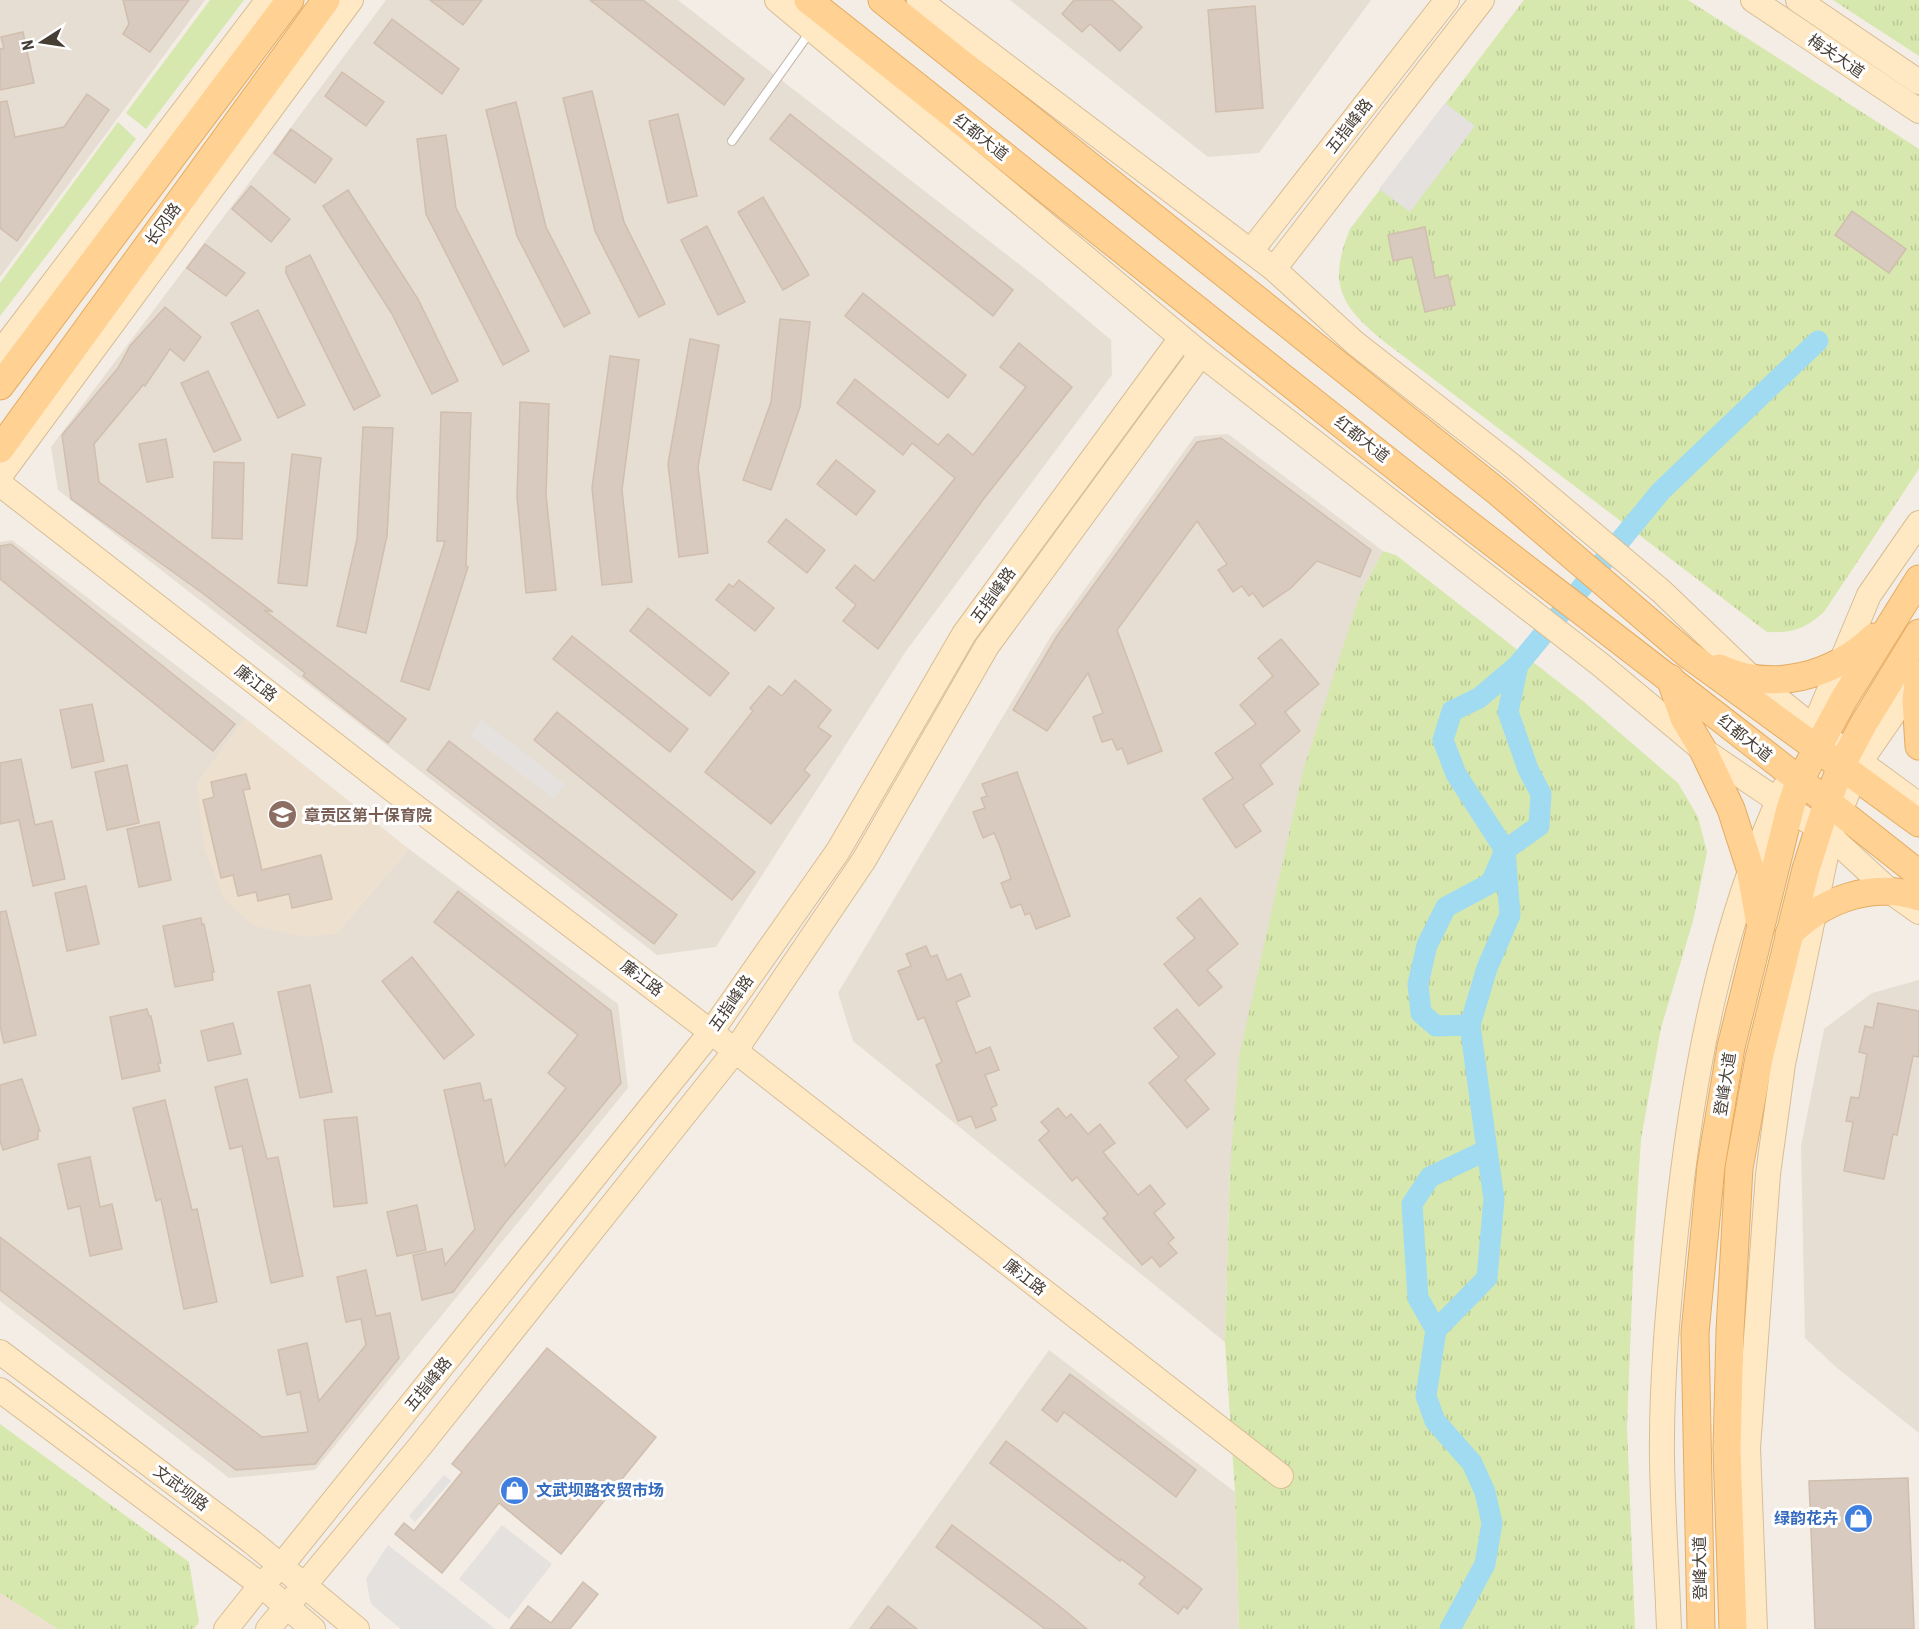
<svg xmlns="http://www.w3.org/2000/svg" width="1919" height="1629" viewBox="0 0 1919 1629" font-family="'Roboto Condensed','Noto Sans SC',sans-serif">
<defs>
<pattern id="park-tufts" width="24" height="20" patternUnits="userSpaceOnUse" patternTransform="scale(1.5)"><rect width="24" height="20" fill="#d6e8ad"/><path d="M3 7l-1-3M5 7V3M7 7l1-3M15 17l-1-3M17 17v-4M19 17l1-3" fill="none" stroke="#b9c895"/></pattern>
</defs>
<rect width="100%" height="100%" fill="#f3ede5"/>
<g fill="#e7ded3">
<path d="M0,0H205L0,277Z"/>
<path d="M386,0H678L1042,282L1111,340L1112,375L906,651L716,947L657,955L58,490L51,447Z"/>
<path d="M1010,0H1371L1259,153L1208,157Z"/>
<path d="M1228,434L1383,551L1360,594L1230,1170L1225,1342L853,1041L838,993L1051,636L1195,436Z"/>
<path d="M12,540L245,718L197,784L336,934L409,849L618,1004L628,1088L315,1470L229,1478L0,1301V542Z"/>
<path d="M1919,980V1433L1836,1367L1805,1338L1801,1146L1824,1029L1872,993Z"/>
<path d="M1049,1350L1235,1492L1239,1629H849Z"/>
</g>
<g fill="#ede0cf">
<path d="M245,718L409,849L336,934L305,937L254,926L224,899L204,847L197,784Z"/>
<path d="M0,1593L58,1629H0Z"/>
</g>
<g fill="#d6e8ad">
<path d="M210,0H244L146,129L126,113Z"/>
<path d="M118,122L136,139L0,316V283Z"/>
</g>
<g fill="url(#park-tufts)">
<path d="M1524,0H1688L1919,149V469L1824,612C1804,629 1794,633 1767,632L1386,343C1341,307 1327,285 1350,229Z"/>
<path d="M1833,0H1919V56Z"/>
<path d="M1383,551L1396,555L1583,701L1678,783L1698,817L1707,852L1693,921L1661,1028L1641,1139L1634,1247L1627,1427L1635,1629H1239L1235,1492L1225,1342L1230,1170L1239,1057L1303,771L1360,594Z"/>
<path d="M0,1424L189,1562L199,1622L194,1629H58L0,1593Z"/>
</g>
<g fill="#e4e1de">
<path d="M1445,103L1475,126L1410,212L1379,189Z"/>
<path d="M481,720L565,784L554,799L470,736Z"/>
<path d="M444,1475L451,1481L415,1522L409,1516Z"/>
<path d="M502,1525L552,1564L509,1619L459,1579Z"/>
<path d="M388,1545L495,1629H401L371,1604L366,1579Z"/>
</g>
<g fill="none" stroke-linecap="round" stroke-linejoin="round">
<g stroke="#a0dbf1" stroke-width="21">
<path d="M1470,1025L1487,968L1510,915L1505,850L1456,774L1443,740L1452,711L1479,698L1518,665"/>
<path d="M1436,1330L1487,1278L1494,1199L1487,1150"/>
<path d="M1450,1629L1485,1564L1492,1523L1485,1492L1472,1463L1435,1421L1426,1396L1436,1330L1418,1298L1412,1204L1430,1177L1487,1150L1470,1025L1436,1026L1421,1013L1418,984L1427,945L1446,907L1491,883L1505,850L1539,826L1541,794L1528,769L1508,712L1518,665L1661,491L1818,341"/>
</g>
</g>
<g fill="#d8cabe" stroke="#d0beae" stroke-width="1.5">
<path d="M123,0H189L150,52L123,34L129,24Z"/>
<path d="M430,0H482L463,25Z"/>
<path d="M590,0H643L744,79L724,105Z"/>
<path d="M1074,0H1112L1142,27L1120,51L1090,24L1082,32L1062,14Z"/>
<path d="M1255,6L1263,108L1216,112L1208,10Z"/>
<path d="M392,19L459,69L442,94L374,43Z"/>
<path d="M23,32L34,83L0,90V49L4,48L1,37Z"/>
<path d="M342,72L384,102L366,126L325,96Z"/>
<path d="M592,91L624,222L665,304L639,317L595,231L563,98Z"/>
<path d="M87,94L109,110L17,241L0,228V102L7,101L15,137L64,127Z"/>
<path d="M516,102L546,227L590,313L564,327L517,236L486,110Z"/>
<path d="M678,114L697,196L668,203L649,121Z"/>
<path d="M790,114L1013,290L993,316L770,139Z"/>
<path d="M291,129L332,159L315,183L274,153Z"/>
<path d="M446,135L456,208L529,351L503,365L426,214L417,139Z"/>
<path d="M251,186L290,219L271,242L232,209Z"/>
<path d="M348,190L418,299L458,381L432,394L392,314L323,206Z"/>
<path d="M763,197L809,275L783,290L738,212Z"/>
<path d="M1852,211L1906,249L1889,273L1835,235Z"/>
<path d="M707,226L745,302L718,315L681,240Z"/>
<path d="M1425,227L1435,278L1448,275L1455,305L1425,312L1412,257L1393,261L1388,235Z"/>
<path d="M205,244L245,273L226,296L187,268Z"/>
<path d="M310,255L380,396L354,410L286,273V267Z"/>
<path d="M863,293L966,375L948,398L845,316Z"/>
<path d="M165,307L201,337L184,361L170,349L145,386L143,385L94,444L99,482L273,612L264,610L406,719L388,743L303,676L305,673L201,592L71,499L62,435L118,368L130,346Z"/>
<path d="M258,310L305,405L278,418L231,323Z"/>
<path d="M780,319L810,322L800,407L771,490L743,480L771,402Z"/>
<path d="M690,339L719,345L698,467L708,553L679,557L668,464Z"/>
<path d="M1019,343L1072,387L982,501L878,649L843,621L856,605L836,588L855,565L874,581L955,478L912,443L903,455L837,403L855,379L938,445L948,434L973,455L1026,387L1000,367Z"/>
<path d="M610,356L639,360L622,490L632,582L602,585L592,488Z"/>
<path d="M208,371L241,440L214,452L181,383Z"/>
<path d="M520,402L549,404L546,495L556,590L526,593L517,497Z"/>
<path d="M441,412L471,413L466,566L468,567L429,690L401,681L445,541H437Z"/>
<path d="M363,427L393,428L387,536L366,633L337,626L357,539Z"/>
<path d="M1221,438L1371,550L1360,577L1317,561L1291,588L1263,607L1253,593L1249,596L1242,586L1233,592L1218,570L1227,564L1197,521L1117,630L1162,751L1128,764L1122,748L1117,750L1112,739L1102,742L1093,717L1103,713L1088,673L1047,731L1013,710L1057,636L1197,442Z"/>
<path d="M166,439L173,477L147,482L139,444Z"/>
<path d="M292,454L321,458L307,586L278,583Z"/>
<path d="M836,460L875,491L856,515L817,484Z"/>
<path d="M214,462L244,463L242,539L212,538Z"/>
<path d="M786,519L825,550L807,573L768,542Z"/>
<path d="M11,544L235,724L213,751L0,579V546Z"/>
<path d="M739,580L774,608L755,631L716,600L729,584L733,587Z"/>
<path d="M648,608L729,673L710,696L630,631Z"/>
<path d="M572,636L688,729L670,752L553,659Z"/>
<path d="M1281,639L1319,684L1285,712L1300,731L1260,765L1273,784L1243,805L1261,831L1236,848L1203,799L1233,778L1215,753L1256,724L1240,705L1273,676L1258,658Z"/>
<path d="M795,680L831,710L818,727L831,736L804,770L810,775L771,824L705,772L753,711L750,708L769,686L782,696Z"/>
<path d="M92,704L104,761L72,768L60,710Z"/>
<path d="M557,712L755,872L732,900L534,740Z"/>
<path d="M449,741L677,915L654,944L427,770Z"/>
<path d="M21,759L35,825L52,821L65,879L33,886L19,820L0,824V763Z"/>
<path d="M127,765L139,823L107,830L95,772Z"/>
<path d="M1017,772L1070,916L1036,929L1030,913L1025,915L1021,904L1011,908L1001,883L1011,879L999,844L994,833L983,838L973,812L985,808L981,798L987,796L982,784Z"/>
<path d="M246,774L250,789L243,790L262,870L321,855L332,899L292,908L289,894L258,901L256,892L238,896L233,875L221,878L203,800L214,797L211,782Z"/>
<path d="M159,822L171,880L139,887L127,829Z"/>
<path d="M86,886L99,944L67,951L55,893Z"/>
<path d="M458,891L611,1011L621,1083L505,1223L453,1292L422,1300L413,1255L442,1249L445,1265L475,1229L444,1090L480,1083L484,1101L491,1099L505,1166L566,1088L548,1073L578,1035L434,922Z"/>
<path d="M1200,898L1238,944L1207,970L1222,987L1199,1006L1164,964L1195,938L1177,918Z"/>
<path d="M6,911L36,1035L4,1043L0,1026V912Z"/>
<path d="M201,918L202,925L204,924L214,972H212L213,980L175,987L163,926Z"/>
<path d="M926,946L931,957L937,955L947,980L961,974L970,996L956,1002L976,1053L990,1047L999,1070L985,1075L997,1105L991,1108L996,1120L976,1128L971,1116L958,1121L936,1065L942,1062L924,1017L918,1020L898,971L911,966L906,954Z"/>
<path d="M412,957L474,1035L444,1059L382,981Z"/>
<path d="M310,985L332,1092L300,1098L278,992Z"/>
<path d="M1878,1003L1919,1011V1057L1913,1056L1897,1135L1893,1134L1884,1179L1844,1171L1853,1122L1846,1121L1851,1097L1859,1098L1867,1054L1859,1052L1865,1026L1873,1028Z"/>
<path d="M147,1009L149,1016H151L161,1063H158L160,1071L122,1079L110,1017Z"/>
<path d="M1177,1009L1215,1054L1185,1080L1209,1109L1187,1128L1149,1083L1179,1057L1154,1028Z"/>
<path d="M233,1023L241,1054L208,1061L201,1031Z"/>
<path d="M22,1079L40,1131H38V1139L3,1150L0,1141V1085Z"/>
<path d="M247,1079L267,1159L278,1157L303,1276L271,1283L242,1146L230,1149L215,1087Z"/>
<path d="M165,1100L192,1210L197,1209L217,1302L184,1309L161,1199L156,1201L133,1108Z"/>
<path d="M1058,1108L1066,1118L1071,1114L1088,1134L1100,1124L1115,1143L1103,1152L1138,1195L1150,1185L1165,1204L1154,1213L1174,1238L1168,1243L1177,1253L1160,1267L1152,1257L1142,1265L1103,1218L1108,1214L1077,1177L1072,1181L1039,1140L1049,1131L1041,1122Z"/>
<path d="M357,1117L367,1203L334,1207L324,1120Z"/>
<path d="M90,1157L100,1207L112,1204L122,1249L90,1256L80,1206L68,1209L58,1164Z"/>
<path d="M417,1205L426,1250L397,1256L387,1212Z"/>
<path d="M0,1237L262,1437L308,1432L300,1392L287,1395L278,1350L307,1343L319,1401L366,1345L361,1319L346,1322L337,1277L366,1270L376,1316L390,1313L399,1358L315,1464L236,1470L0,1290Z"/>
<path d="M547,1348L656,1437L561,1554L499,1503L442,1573L395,1534L404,1523L414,1531L462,1472L452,1464Z"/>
<path d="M1070,1374L1196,1470L1176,1497L1064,1412L1057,1422L1042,1410Z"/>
<path d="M1006,1441L1202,1589L1187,1609L1184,1606L1178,1614L1139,1584L1145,1577L1121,1559L1120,1561L990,1463Z"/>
<path d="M1908,1478L1914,1629H1815L1809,1481Z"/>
<path d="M952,1525L1058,1605L1087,1629H1045L936,1547Z"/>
<path d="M583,1582L598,1594L570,1629H510L528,1606L551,1623Z"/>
<path d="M888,1606L917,1629H870Z"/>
</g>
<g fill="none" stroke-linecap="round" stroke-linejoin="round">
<defs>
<path id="lane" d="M732,141L810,32"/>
<g id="secondary">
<path d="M777,0L1201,354L1601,665L1703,750L1830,836L1891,892L1919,912"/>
<path d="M919,0L1274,269L1355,343L1511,465L1661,591L1753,679L1814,728L1919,805"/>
<path d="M1753,0L1919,111"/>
<path d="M1798,0L1919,82"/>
<path d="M1251,251L1447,0"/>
<path d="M1274,269L1482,0"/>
<path d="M0,353L268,0"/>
<path d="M0,476L351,0"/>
<path d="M0,484L388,786L711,1032L1281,1476"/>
<path d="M1808,741L1869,595L1919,523"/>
<path d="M0,1352L252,1542L357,1629"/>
<path d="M0,1390L261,1585L313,1629"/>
<path d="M226,1629L261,1585L281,1566L711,1032L838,851L964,634L1181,338"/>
<path d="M268,1629L421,1445L735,1051L864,860L987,646L1201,354"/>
<path d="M1669,1629C1667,1573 1663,1517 1662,1461C1661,1384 1668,1307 1676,1231C1692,1080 1719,927 1784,788"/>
<path d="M1755,1629L1748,1448L1768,1174L1783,1064L1830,836L1860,762L1919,677"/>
</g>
<g id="primary">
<path d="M808,0C1031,176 1252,355 1476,530C1624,644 1773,758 1919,874"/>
<path d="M882,0L1499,493L1686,653L1919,823"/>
<path d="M0,386L290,0"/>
<path d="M0,449L326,0"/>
<path d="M1719,668C1773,693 1833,676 1874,637"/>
<path d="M1919,674L1916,700L1919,746"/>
<path d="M1670,678L1684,718L1703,750L1731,809L1750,868L1759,919"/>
<path d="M1789,934C1823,900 1871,881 1919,897"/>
<path d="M1701,1629L1695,1333L1711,1166L1731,1047L1790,809L1799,782L1844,699L1919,579"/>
<path d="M1733,1629L1727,1449L1730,1331L1739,1168L1759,1058L1806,869L1827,803L1841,766L1864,723L1919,633"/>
</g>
</defs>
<use href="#lane" stroke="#c2b6ab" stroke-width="10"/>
<use href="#secondary" stroke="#d7bd96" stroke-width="26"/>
<use href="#primary" stroke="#e5ac61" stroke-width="29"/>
<use href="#lane" stroke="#fff" stroke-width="8"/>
<use href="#secondary" stroke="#ffe9c4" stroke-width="24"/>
<use href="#primary" stroke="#ffd193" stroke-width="27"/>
</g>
<defs>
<symbol id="school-disc" viewBox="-11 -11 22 22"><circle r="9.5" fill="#8d6e63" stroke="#fff"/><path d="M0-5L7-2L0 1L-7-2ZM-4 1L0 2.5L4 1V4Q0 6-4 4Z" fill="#fff"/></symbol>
<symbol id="shop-disc" viewBox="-11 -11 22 22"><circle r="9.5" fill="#3f7fe0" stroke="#fff"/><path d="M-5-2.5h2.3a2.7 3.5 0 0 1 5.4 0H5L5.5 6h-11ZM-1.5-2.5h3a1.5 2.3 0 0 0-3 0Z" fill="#fff"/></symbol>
</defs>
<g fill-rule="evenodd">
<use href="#school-disc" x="266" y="798" width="33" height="33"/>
<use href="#shop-disc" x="498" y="1474" width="33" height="33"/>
<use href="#shop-disc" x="1842" y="1502" width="33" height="33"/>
</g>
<g text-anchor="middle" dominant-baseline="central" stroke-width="6" stroke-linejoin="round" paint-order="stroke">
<g font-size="16" fill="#463d35" stroke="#fff">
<text transform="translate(1836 56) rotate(34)">梅关大道</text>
<text transform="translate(1349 126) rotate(-52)">五指峰路</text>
<text transform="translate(981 137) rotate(38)">红都大道</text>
<text transform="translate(163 224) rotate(-54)">长冈路</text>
<text transform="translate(1362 439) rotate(38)">红都大道</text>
<text transform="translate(993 595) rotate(-54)">五指峰路</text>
<text transform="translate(256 683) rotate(38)">廉江路</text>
<text transform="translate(1745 738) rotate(39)">红都大道</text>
<text transform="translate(642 978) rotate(37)">廉江路</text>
<text transform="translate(731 1003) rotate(-55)">五指峰路</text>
<text transform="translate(1725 1084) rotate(-81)">登峰大道</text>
<text transform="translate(1025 1277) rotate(38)">廉江路</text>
<text transform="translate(428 1384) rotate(-51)">五指峰路</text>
<text transform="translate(181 1488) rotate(37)">文武坝路</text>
<text transform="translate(1700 1568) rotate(-91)">登峰大道</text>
</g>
<g font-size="16" font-weight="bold" fill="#785e54" stroke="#fff" text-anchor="start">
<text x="304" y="815">章贡区第十保育院</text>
</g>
<g font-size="16" font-weight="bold" fill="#366cbe" stroke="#fff" text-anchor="start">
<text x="536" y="1490">文武坝路农贸市场</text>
<text x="1838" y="1518" text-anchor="end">绿韵花卉</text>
</g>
</g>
<g transform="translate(42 42) rotate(258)" stroke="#ffffff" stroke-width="4.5" paint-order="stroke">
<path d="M0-4.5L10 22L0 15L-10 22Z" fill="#463d35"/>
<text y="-9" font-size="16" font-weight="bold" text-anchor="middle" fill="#463d35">N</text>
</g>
</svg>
